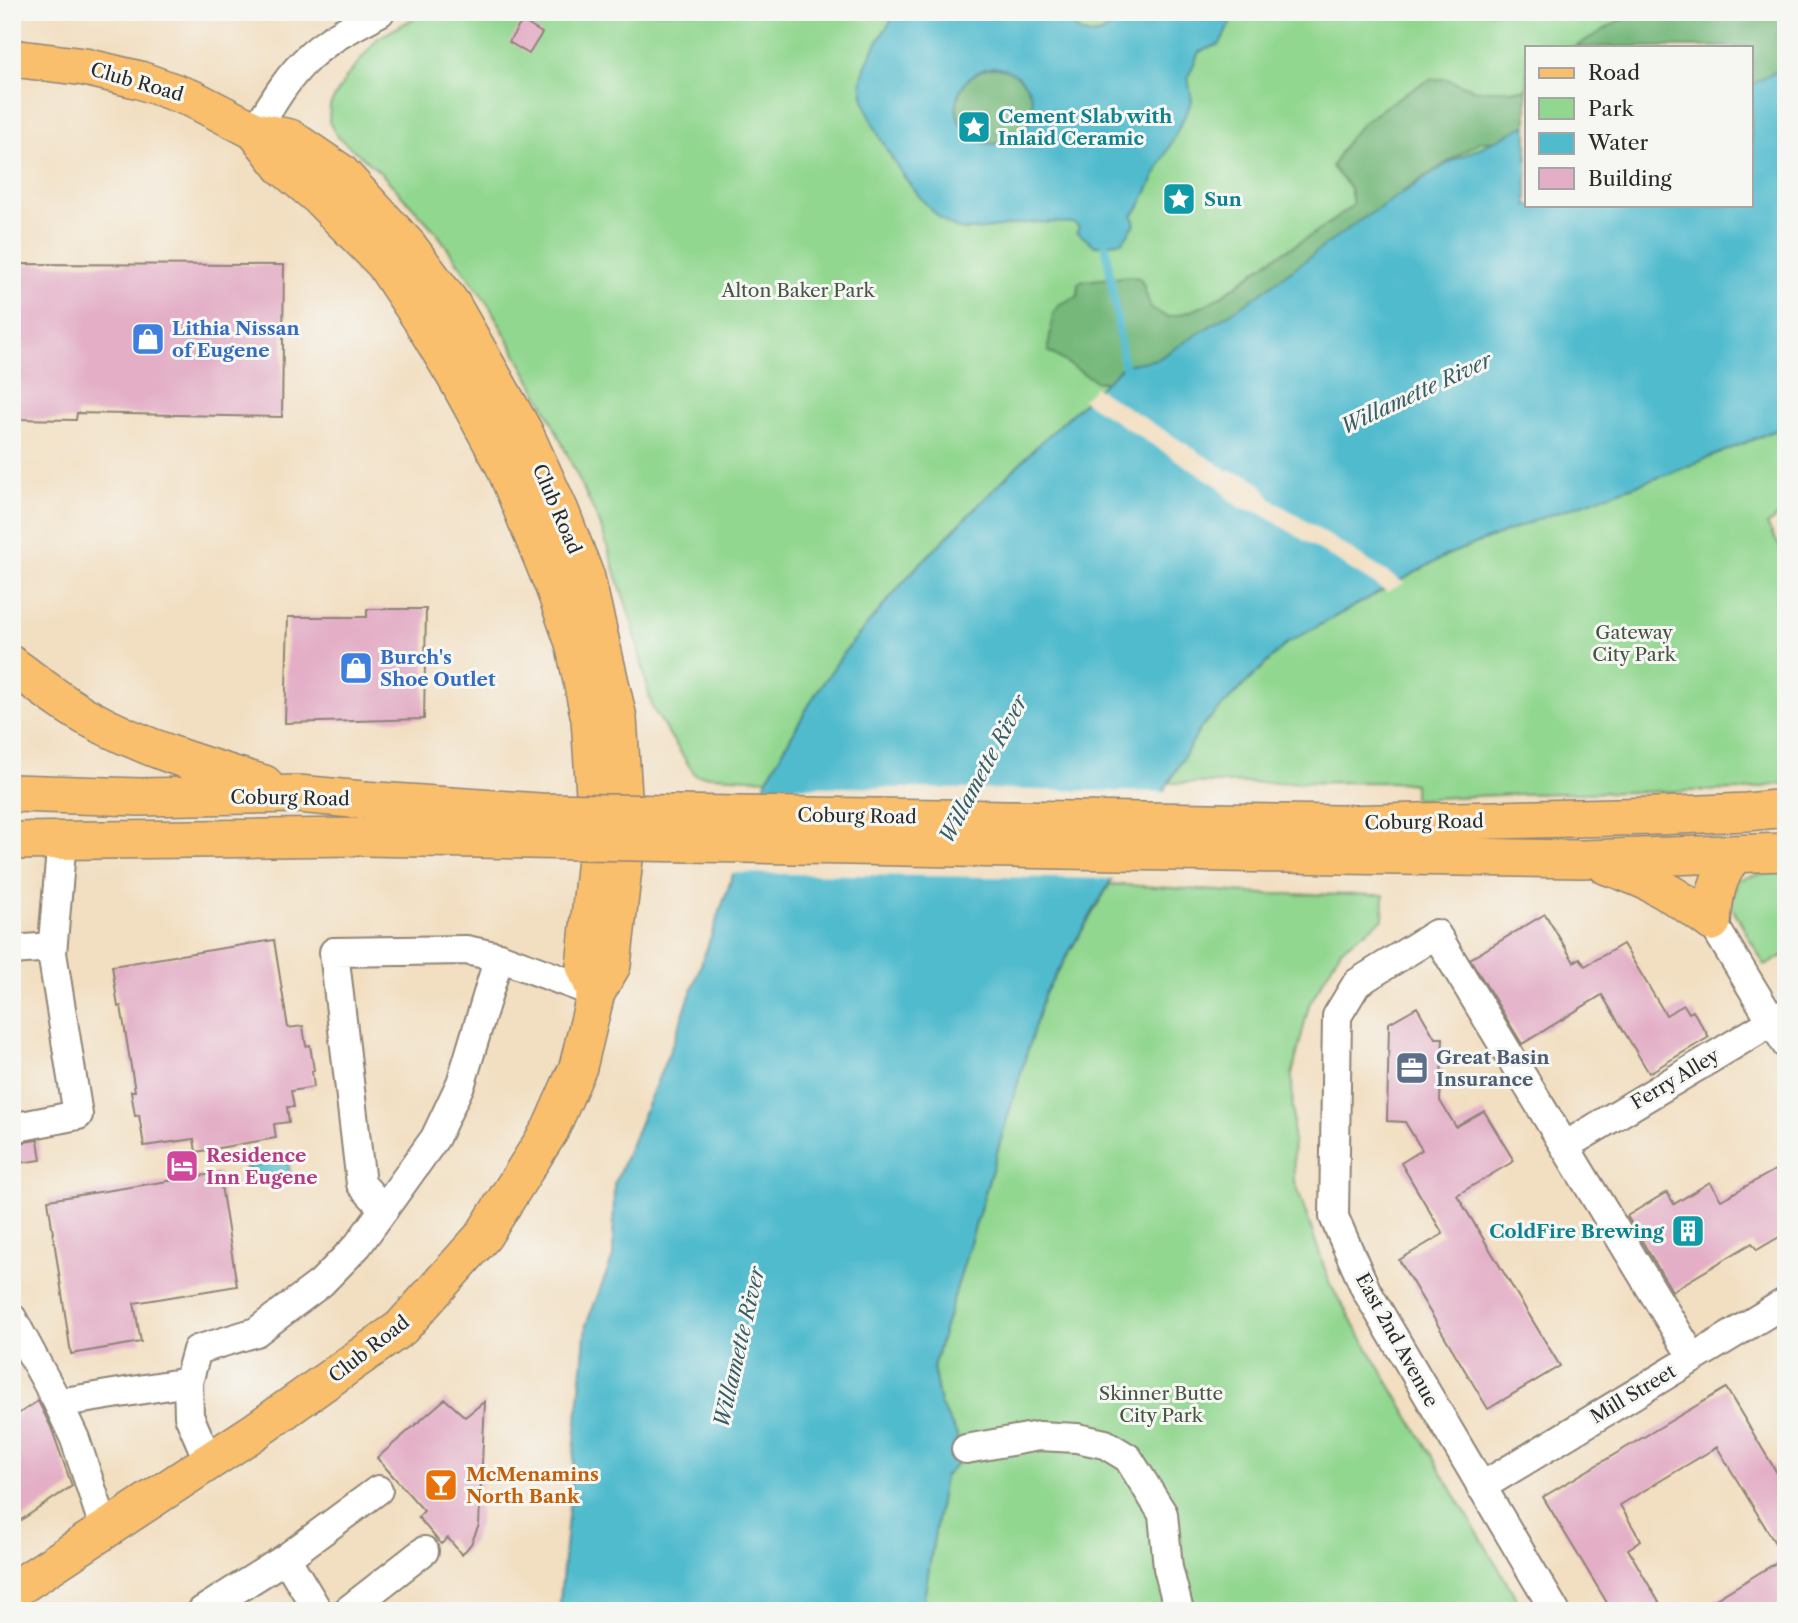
<svg xmlns="http://www.w3.org/2000/svg" width="1798" height="1623" viewBox="0 0 1798 1623" font-family="'Libre Caslon Text',serif">
<rect width="100%" height="100%" fill="#f6f6f2"/>
<filter id="ink" filterUnits="userSpaceOnUse"><feTurbulence type="fractalNoise" baseFrequency=".0143" numOctaves="2"/><feDisplacementMap in="SourceGraphic" scale="14" xChannelSelector="R" yChannelSelector="G"/><feConvolveMatrix kernelMatrix="1 2 1 2 8 2 1 2 1" color-interpolation-filters="sRGB"/></filter>
<filter id="wash" filterUnits="userSpaceOnUse"><feTurbulence type="fractalNoise" baseFrequency=".00686" numOctaves="4" result="noise"/><feDisplacementMap in="SourceGraphic" scale="28" xChannelSelector="R" yChannelSelector="G"/><feGaussianBlur stdDeviation="1.57" result="paint"/><feColorMatrix in="noise" values="0 0 0 0 0 0 0 0 0 0 0 0 0 0 0 0 0 1.4 0 .05"/><feComposite in="paint" operator="in"/></filter>
<g filter="url(#wash)">
<rect width="100%" height="100%" fill="#f2dec0"/>
<g fill="#92d790" stroke="#5e815e" stroke-width="2">
<path d="M425,12H1786L1751,47H1527V125L1036,447L912,572L845,651L813,698L767,779L695,775L652,707L633,626L600,524L543,403L490,307L436,232L381,173L337,136L329,122L330,105L346,78L378,38Z"/>
<path d="M1786,426V510L1767,525L1786,557V783L1746,790L1519,794L1414,799V784L1397,782L1169,783L1201,727L1287,643L1447,555L1536,520L1671,473Z"/>
<path d="M1786,869V954L1765,966L1731,905L1738,879Z"/>
<path d="M1110,884L1264,894L1384,895L1383,919L1341,949L1309,1005L1292,1075L1294,1178L1330,1284L1524,1611H922L944,1477L957,1435L940,1404L933,1367L1044,995Z"/>
</g>
<g fill="#75b87a" stroke="#507252" stroke-width="2">
<path d="M1645,12H1786V80L1751,99V47H1575L1620,20Z"/>
<circle cx="995" cy="106" r="38"/>
<path d="M1433,79H1447L1475,90H1523L1527,88V143L1508,140L1479,142L1412,185L1285,284L1168,358L1111,381L1097,382L1048,351L1053,314L1060,304L1078,296V284L1082,281L1131,276L1141,279L1151,308L1167,317C1209,310 1234,287 1266,263C1284,250 1304,241 1322,228C1333,221 1343,213 1353,205L1350,188L1332,167C1339,155 1346,140 1356,130C1370,116 1414,85 1433,79Z"/>
</g>
<g fill="#51bbce" stroke="#3e737c" stroke-width="2" fill-rule="evenodd">
<path d="M897,12H1065C1076,43 1109,41 1120,12H1236L1220,44L1199,52L1188,77L1192,101L1139,208L1132,215L1135,224L1123,241L1095,246L1077,232L1079,227L1074,223C1062,223 1049,222 1036,222C1016,223 973,234 956,228C923,216 856,114 862,79C866,56 884,32 897,12ZM993,67C1052,74 1041,152 985,143C973,141 962,130 958,118C951,92 968,72 993,67Z"/>
<path d="M1786,66V426L1671,473L1536,520L1447,555L1287,643L1201,727L1044,995L933,1367L940,1404L957,1435L958,1463L944,1477L922,1611H559L586,1325L613,1257L614,1185L673,1043L767,779L813,698L845,651L912,572L1036,447L1124,365L1158,359L1254,298L1353,225L1450,162L1527,125V205H1751V85Z"/>
<path d="M288,1160L291,1179L249,1186L246,1167Z"/>
</g>
<g fill="#f2dec0">
<path d="M1095,387L1229,471L1248,475L1262,485L1271,499L1404,583L1387,592L1260,513L1239,507L1227,498L1219,487L1082,400Z"/>
<path d="M761,786L1167,792L1117,879L729,873Z"/>
</g>
<g fill="none" stroke-linecap="round" stroke-linejoin="round">
<path stroke="#51bbce" stroke-width="8" d="M1104,235L1124,365L1128,373"/>
</g>
<g id="blocks">
<g fill="#e3aec6">
<path d="M522,21L542,33L529,54L509,42Z"/>
<path d="M12,264L284,265L282,417L77,413L76,420L12,419Z"/>
<path d="M367,609H426L424,719L285,723L288,617H367Z"/>
<path d="M1545,914L1574,962L1580,958L1585,966L1623,944L1666,1015L1684,1005L1689,1013L1693,1011L1709,1037L1649,1073L1602,995L1522,1044L1470,959Z"/>
<path d="M274,940L288,1028L303,1026L306,1046L310,1045L314,1070L312,1071L314,1087L291,1091L294,1107H287L289,1122L274,1124L276,1138L196,1152L194,1139L144,1146L139,1115L135,1116L131,1091H135L121,1006L118,1007L112,966Z"/>
<path d="M1417,1007L1435,1038H1443L1440,1101L1456,1127L1484,1111L1514,1161L1457,1195L1560,1366L1488,1409L1399,1260L1443,1234L1401,1163L1422,1150L1405,1122L1387,1121L1389,1023Z"/>
<path d="M38,1140L41,1160L12,1164V1144Z"/>
<path d="M1786,1164V1233L1757,1250L1752,1243L1672,1291L1627,1216L1667,1192L1674,1204L1710,1182L1721,1200Z"/>
<path d="M219,1173L237,1286L134,1303L141,1342L71,1354L48,1200Z"/>
<path d="M1726,1388L1786,1488V1611H1696L1784,1558L1717,1447L1620,1505L1641,1541L1628,1549L1664,1611H1612L1543,1497Z"/>
<path d="M445,1399L465,1417L485,1401L479,1525L471,1544L462,1555L448,1538L441,1544L418,1517L424,1511L377,1458Z"/>
<path d="M38,1401L51,1427L72,1486L12,1526V1418Z"/>
</g>
</g>
</g>
<g filter="url(#ink)">
<use href="#blocks" fill-opacity="0" stroke="#8e8476" stroke-width="2"/>
<g fill="none" stroke-linecap="round" stroke-linejoin="round">
<defs>
<g id="minor">
<path d="M255,131C271,106 285,80 306,60C327,39 354,26 380,12"/>
<path d="M1712,922L1786,1044"/>
<path d="M12,950L52,947"/>
<path d="M12,1128L78,1115L52,953L62,839"/>
<path d="M1565,1146L1786,1013"/>
<path d="M384,1209L435,1138L461,1083L499,957"/>
<path d="M12,1318L58,1403"/>
<path d="M966,1449L1039,1436L1077,1438L1105,1444L1128,1458L1163,1514L1168,1568L1179,1611"/>
<path d="M209,1462L189,1416L188,1382L197,1350L256,1332L321,1283L358,1245L384,1209L361,1184L334,952L466,950L499,957L596,993"/>
<path d="M1481,1487L1786,1302"/>
<path d="M105,1530L75,1439L58,1403L188,1382"/>
<path d="M286,1558L318,1611"/>
<path d="M202,1611L286,1558L378,1490"/>
<path d="M347,1611L424,1551"/>
<path d="M1555,1611L1366,1290L1334,1217L1337,1016L1357,983L1436,934L1693,1358"/>
</g>
<g id="major">
<path d="M12,58L85,67L140,80L193,99L255,131L290,138L340,172L408,246L452,305L524,432L560,511L586,578L618,718L626,842L612,965L596,993L578,1067L550,1130L483,1236L401,1328L254,1432L12,1591"/>
<path d="M255,131L282,166L319,197L384,263L421,319L457,379L504,465L554,587L574,643L590,719L598,839L585,966L596,993"/>
<path d="M12,665C37,683 61,703 87,717C143,748 203,766 264,784"/>
<path d="M12,793L140,797L298,794L363,800"/>
<path d="M1340,824L1657,816L1747,812L1786,808"/>
<path d="M12,841L363,837"/>
<path d="M1340,855L1582,859L1786,852"/>
<path d="M1607,866C1650,880 1676,895 1712,922"/>
<path d="M1712,922C1714,896 1717,876 1734,855"/>
</g>
</defs>
<use href="#minor" stroke="#8e8476" stroke-width="32"/>
<use href="#major" stroke="#8e8476" stroke-width="40"/>
<use href="#minor" stroke="#fff" stroke-width="28"/>
<use href="#major" stroke="#f9bf6d" stroke-width="37"/>
<defs>
<g id="major-bridge">
<path d="M363,800L540,812L1340,824"/>
<path d="M363,837L1340,855"/>
</g>
</defs>
<use href="#major-bridge" stroke="#8e8476" stroke-width="40" stroke-linecap="butt"/>
<use href="#major-bridge" stroke="#f9bf6d" stroke-width="37"/>
</g>
</g>
<defs>
<symbol id="sight-square" viewBox="-11 -11 22 22"><rect x="-9" y="-9" width="18" height="18" rx="4" fill="#0f9aa8" stroke="#f6f6f2"/><path d="M0-6L1.8-2.2L6-1.7L2.9 1.2L3.7 5.4L0 3.3L-3.7 5.4L-2.9 1.2L-6-1.7L-1.8-2.2Z" fill="#fff"/></symbol>
<symbol id="shop-square" viewBox="-11 -11 22 22"><rect x="-9" y="-9" width="18" height="18" rx="4" fill="#3f7fe0" stroke="#f6f6f2"/><path d="M-5-2.5h2.3a2.7 3.5 0 0 1 5.4 0H5L5.5 6h-11ZM-1.5-2.5h3a1.5 2.3 0 0 0-3 0Z" fill="#fff"/></symbol>
<symbol id="office-square" viewBox="-11 -11 22 22"><rect x="-9" y="-9" width="18" height="18" rx="4" fill="#5c6f8a" stroke="#f6f6f2"/><path d="M-6-3h4V-5.5h4V-3h4V5H-6ZM-1-4.5V-3h2v-1.5ZM-6 0V1H6V0Z" fill="#fff"/></symbol>
<symbol id="hotel-square" viewBox="-11 -11 22 22"><rect x="-9" y="-9" width="18" height="18" rx="4" fill="#d1479c" stroke="#f6f6f2"/><path d="M-6-4.5h1.5V1H6V5H4.5V3h-9V5H-6ZM-4 0a1.8 1.8 0 1 1 3.6 0ZM.5 0V-2.5h3Q6-2.5 6 0Z" fill="#fff"/></symbol>
<symbol id="building-square" viewBox="-11 -11 22 22"><rect x="-9" y="-9" width="18" height="18" rx="4" fill="#0f9aa8" stroke="#f6f6f2"/><path d="M-4-6H4V6H1V3H-1V6H-4ZM-2.5-4.3h1.7v1.8h-1.7ZM.8-4.3h1.7v1.8H.8ZM-2.5-1h1.7V.8h-1.7ZM.8-1h1.7V.8H.8Z" fill="#fff"/></symbol>
<symbol id="bar-square" viewBox="-11 -11 22 22"><rect x="-9" y="-9" width="18" height="18" rx="4" fill="#e8710a" stroke="#f6f6f2"/><path d="M-6-5H6L.8 .8V4.5H3.5V6h-7V4.5H-.8V.8Z" fill="#fff"/></symbol>
</defs>
<g fill-rule="evenodd">
<use href="#sight-square" x="955" y="108" width="38" height="38"/>
<use href="#sight-square" x="1160" y="180" width="38" height="38"/>
<use href="#shop-square" x="129" y="320" width="38" height="38"/>
<use href="#shop-square" x="337" y="649" width="38" height="38"/>
<use href="#office-square" x="1393" y="1049" width="38" height="38"/>
<use href="#hotel-square" x="163" y="1147" width="38" height="38"/>
<use href="#building-square" x="1669" y="1212" width="38" height="38"/>
<use href="#bar-square" x="422" y="1466" width="38" height="38"/>
</g>
<g text-anchor="middle" dominant-baseline="central" stroke-width="6" stroke-linejoin="round" paint-order="stroke">
<g font-size="19" fill="#2b2b2b" stroke="#f6f6f2">
<text transform="translate(137 82) rotate(16)">Club Road</text>
<text transform="translate(557 509) rotate(67)">Club Road</text>
<text transform="translate(290 798) rotate(1)">Coburg Road</text>
<text transform="translate(857 816) rotate(1)">Coburg Road</text>
<text transform="translate(1424 822) rotate(-1)">Coburg Road</text>
<text transform="translate(1675 1079) rotate(-31)">Ferry Alley</text>
<text transform="translate(1397 1340) rotate(61)">East 2nd Avenue</text>
<text transform="translate(369 1349) rotate(-38)">Club Road</text>
<text transform="translate(1633 1394) rotate(-31)">Mill Street</text>
</g>
<g font-size="19" font-weight="bold" fill="#0d838f" stroke="#f6f6f2" text-anchor="start">
<text x="998" y="116">Cement Slab with<tspan x="998" dy="22">Inlaid Ceramic</tspan></text>
<text x="1204" y="199">Sun</text>
<text x="1664" y="1231" text-anchor="end">ColdFire Brewing</text>
</g>
<g font-size="19" fill="#455644" stroke="#f6f6f2">
<text x="798" y="290">Alton Baker Park</text>
<text x="1634" y="632">Gateway<tspan x="1634" dy="22">City Park</tspan></text>
<text x="1161" y="1393">Skinner Butte<tspan x="1161" dy="22">City Park</tspan></text>
</g>
<g font-size="19" font-weight="bold" fill="#366cbe" stroke="#f6f6f2" text-anchor="start">
<text x="172" y="328">Lithia Nissan<tspan x="172" dy="22">of Eugene</tspan></text>
<text x="380" y="657">Burch's<tspan x="380" dy="22">Shoe Outlet</tspan></text>
</g>
<g font-size="19" font-weight="bold" fill="#4e5e75" stroke="#f6f6f2" text-anchor="start">
<text x="1436" y="1057">Great Basin<tspan x="1436" dy="22">Insurance</tspan></text>
</g>
<g font-size="19" font-weight="bold" fill="#b23c85" stroke="#f6f6f2" text-anchor="start">
<text x="206" y="1155">Residence<tspan x="206" dy="22">Inn Eugene</tspan></text>
</g>
<g font-size="19" font-weight="bold" fill="#c56008" stroke="#f6f6f2" text-anchor="start">
<text x="466" y="1474">McMenamins<tspan x="466" dy="22">North Bank</tspan></text>
</g>
<g font-size="21" font-style="italic" fill="#385d64" stroke="#f6f6f2">
<text transform="translate(1416 393) rotate(-25)">Willamette River</text>
<text transform="translate(983 769) rotate(-62)">Willamette River</text>
<text transform="translate(739 1347) rotate(-77)">Willamette River</text>
</g>
</g>
<rect width="1798" height="1623" fill="none" stroke="#f6f6f2" stroke-width="42"/>
<rect x="1525" y="46" width="228" height="161" fill="#f6f6f2" stroke="#a5a5a2" stroke-width="2"/>
<rect x="1539" y="68" width="35" height="10" fill="#f9bf6d" stroke="#a5a5a2" stroke-width="2"/>
<text x="1588" y="80" font-size="21" fill="#2b2b2b">Road</text>
<rect x="1539" y="98" width="35" height="21" fill="#92d790" stroke="#a5a5a2" stroke-width="2"/>
<text x="1588" y="116" font-size="21" fill="#2b2b2b">Park</text>
<rect x="1539" y="133" width="35" height="21" fill="#51bbce" stroke="#a5a5a2" stroke-width="2"/>
<text x="1588" y="150" font-size="21" fill="#2b2b2b">Water</text>
<rect x="1539" y="168" width="35" height="21" fill="#e3aec6" stroke="#a5a5a2" stroke-width="2"/>
<text x="1588" y="186" font-size="21" fill="#2b2b2b">Building</text>
</svg>
